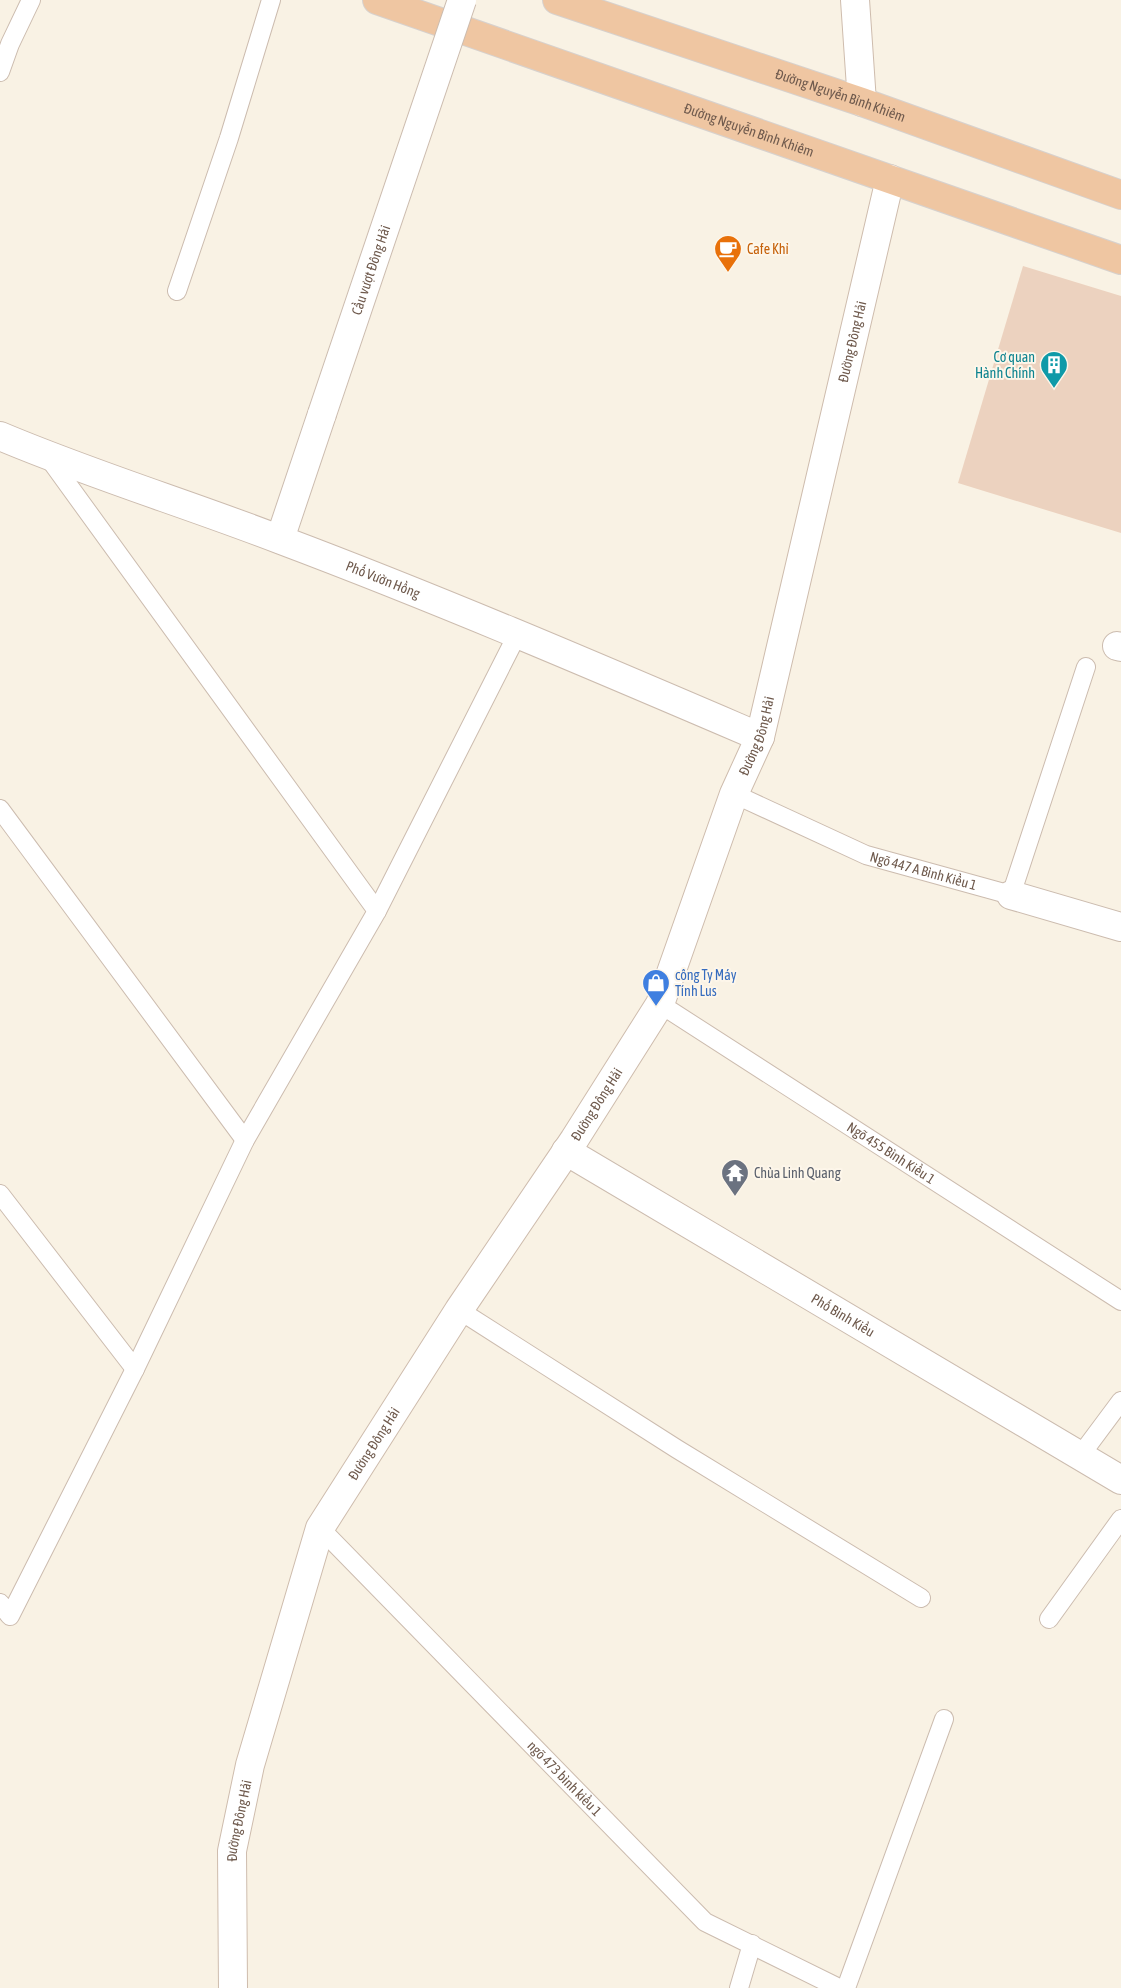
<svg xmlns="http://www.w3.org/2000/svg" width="1121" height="1988" viewBox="0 0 1121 1988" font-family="'Asap Condensed',sans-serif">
<rect width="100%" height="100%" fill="#f9f2e4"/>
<path fill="#ecd2bf" d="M1023,266L1121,296V533L958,483Z"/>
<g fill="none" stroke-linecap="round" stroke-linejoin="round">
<defs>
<g id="service">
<path d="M0,72L10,44L31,0"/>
<path d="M177,291L229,138L271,0"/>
<path d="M48,457L377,911"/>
<path id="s1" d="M734,794L866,855L1011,895L1086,667"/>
<path d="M0,809L245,1140"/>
<path id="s2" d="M660,1004L1121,1301"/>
<path d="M0,1194L135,1369"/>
<path d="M459,1310L677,1449L921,1598"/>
<path d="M1080,1456L1121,1401"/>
<path id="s3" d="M320,1528L705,1922L839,1988"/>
<path d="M0,1603L10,1616L135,1369L245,1140L377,911L518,633"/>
<path d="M1049,1619L1121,1519"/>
<path d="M739,1988L752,1944"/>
<path d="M846,1988L944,1719"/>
</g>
<g id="minor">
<path id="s4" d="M0,436C92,475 188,504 281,540C443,601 601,669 760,737"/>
<path d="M280,539L322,414"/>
<path d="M1117,646L1121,647"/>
<path d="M1011,895L1121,927"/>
<path id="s5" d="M566,1151L1121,1480"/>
</g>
<g id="secondary">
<path d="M855,0L862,102"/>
<path id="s6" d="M233,1988L232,1851L250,1765L320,1528L459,1310L574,1140L660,1004L734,794L760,737L890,179"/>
</g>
<g id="trunk">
<path id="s7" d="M377,0L1121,260"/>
<path id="s8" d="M557,0L862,102L1121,195"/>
</g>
</defs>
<use href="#service" stroke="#ccbcaf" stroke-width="20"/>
<use href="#minor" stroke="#ccbcaf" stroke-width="30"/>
<use href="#secondary" stroke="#cebcad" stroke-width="30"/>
<use href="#trunk" stroke="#d7d1cd" stroke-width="30"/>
<use href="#service" stroke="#fff" stroke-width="18"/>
<use href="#minor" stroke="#fff" stroke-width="28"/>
<use href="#secondary" stroke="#fff" stroke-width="28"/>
<use href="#trunk" stroke="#efc6a2" stroke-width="28"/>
<defs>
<g id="minor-bridge">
<path id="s9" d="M322,414L462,0"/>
</g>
</defs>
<use href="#minor-bridge" stroke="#ccbcaf" stroke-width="30" stroke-linecap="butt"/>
<use href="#minor-bridge" stroke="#fff" stroke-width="28"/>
</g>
<defs>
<symbol id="cafe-pin" viewBox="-11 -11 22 30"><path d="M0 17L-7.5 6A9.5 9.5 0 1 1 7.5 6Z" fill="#e8710a" stroke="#fdf6ea"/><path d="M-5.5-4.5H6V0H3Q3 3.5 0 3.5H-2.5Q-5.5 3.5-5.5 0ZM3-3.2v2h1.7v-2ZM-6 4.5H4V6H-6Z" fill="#fff"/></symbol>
<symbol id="building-pin" viewBox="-11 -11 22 30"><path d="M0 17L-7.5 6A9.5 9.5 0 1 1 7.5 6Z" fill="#0f9aa8" stroke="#fdf6ea"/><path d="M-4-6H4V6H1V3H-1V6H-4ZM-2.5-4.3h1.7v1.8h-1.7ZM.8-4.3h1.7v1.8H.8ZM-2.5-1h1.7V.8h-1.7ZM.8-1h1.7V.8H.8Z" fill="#fff"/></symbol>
<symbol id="shop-pin" viewBox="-11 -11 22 30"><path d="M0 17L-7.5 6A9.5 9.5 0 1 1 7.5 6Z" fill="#3f7fe0" stroke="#fdf6ea"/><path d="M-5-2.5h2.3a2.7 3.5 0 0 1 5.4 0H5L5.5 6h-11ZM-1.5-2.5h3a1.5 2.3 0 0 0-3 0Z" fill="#fff"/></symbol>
<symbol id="temple-pin" viewBox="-11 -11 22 30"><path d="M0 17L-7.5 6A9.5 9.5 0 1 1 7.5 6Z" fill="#6b7280" stroke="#fdf6ea"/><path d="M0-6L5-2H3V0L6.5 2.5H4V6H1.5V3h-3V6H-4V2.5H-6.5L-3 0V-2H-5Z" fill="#fff"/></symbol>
</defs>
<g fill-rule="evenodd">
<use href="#cafe-pin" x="712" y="233" width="32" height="43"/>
<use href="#building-pin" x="1038" y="349" width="32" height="43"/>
<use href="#shop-pin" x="640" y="967" width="32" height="43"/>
<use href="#temple-pin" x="719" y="1157" width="32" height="43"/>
</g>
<g text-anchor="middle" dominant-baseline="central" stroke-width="4" stroke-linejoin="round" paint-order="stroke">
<g font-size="14" fill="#6f5a4d" stroke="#fdf6ea">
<text stroke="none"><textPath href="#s8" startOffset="299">Đường Nguyễn Bỉnh Khiêm</textPath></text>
<text stroke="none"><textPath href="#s7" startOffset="394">Đường Nguyễn Bình Khiêm</textPath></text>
<text stroke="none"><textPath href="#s9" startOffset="152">Cầu vượt Đông Hải</textPath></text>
<text stroke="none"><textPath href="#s6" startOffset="1788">Đường Đông Hải</textPath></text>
<text stroke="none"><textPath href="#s4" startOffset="409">Phố Vườn Hồng</textPath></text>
<text stroke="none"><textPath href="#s6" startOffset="1382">Đường Đông Hải</textPath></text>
<text stroke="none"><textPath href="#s1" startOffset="205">Ngõ 447 A Bình Kiều 1</textPath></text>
<text stroke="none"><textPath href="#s6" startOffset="978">Đường Đông Hải</textPath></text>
<text stroke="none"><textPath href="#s2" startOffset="275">Ngõ 455 Bình Kiều 1</textPath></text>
<text stroke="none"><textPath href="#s5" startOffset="322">Phố Bình Kiều</textPath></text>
<text stroke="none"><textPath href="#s6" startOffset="572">Đường Đông Hải</textPath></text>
<text stroke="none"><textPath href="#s3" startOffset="350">ngõ 473 bình kiều 1</textPath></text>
<text stroke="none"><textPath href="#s6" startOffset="168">Đường Đông Hải</textPath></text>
</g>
<g font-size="14" fill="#c56008" stroke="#fdf6ea" text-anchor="start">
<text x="747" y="249">Cafe Khỉ</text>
</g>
<g font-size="14" fill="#0d838f" stroke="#fdf6ea" text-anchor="end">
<text x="1035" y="357">Cơ quan<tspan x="1035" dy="16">Hành Chính</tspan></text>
</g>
<g font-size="14" fill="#366cbe" stroke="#fdf6ea" text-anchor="start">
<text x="675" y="975">công Ty Máy<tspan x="675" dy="16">Tính Lus</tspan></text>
</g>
<g font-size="14" fill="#5b616d" stroke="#fdf6ea" text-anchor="start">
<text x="754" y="1173">Chùa Linh Quang</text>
</g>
</g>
</svg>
